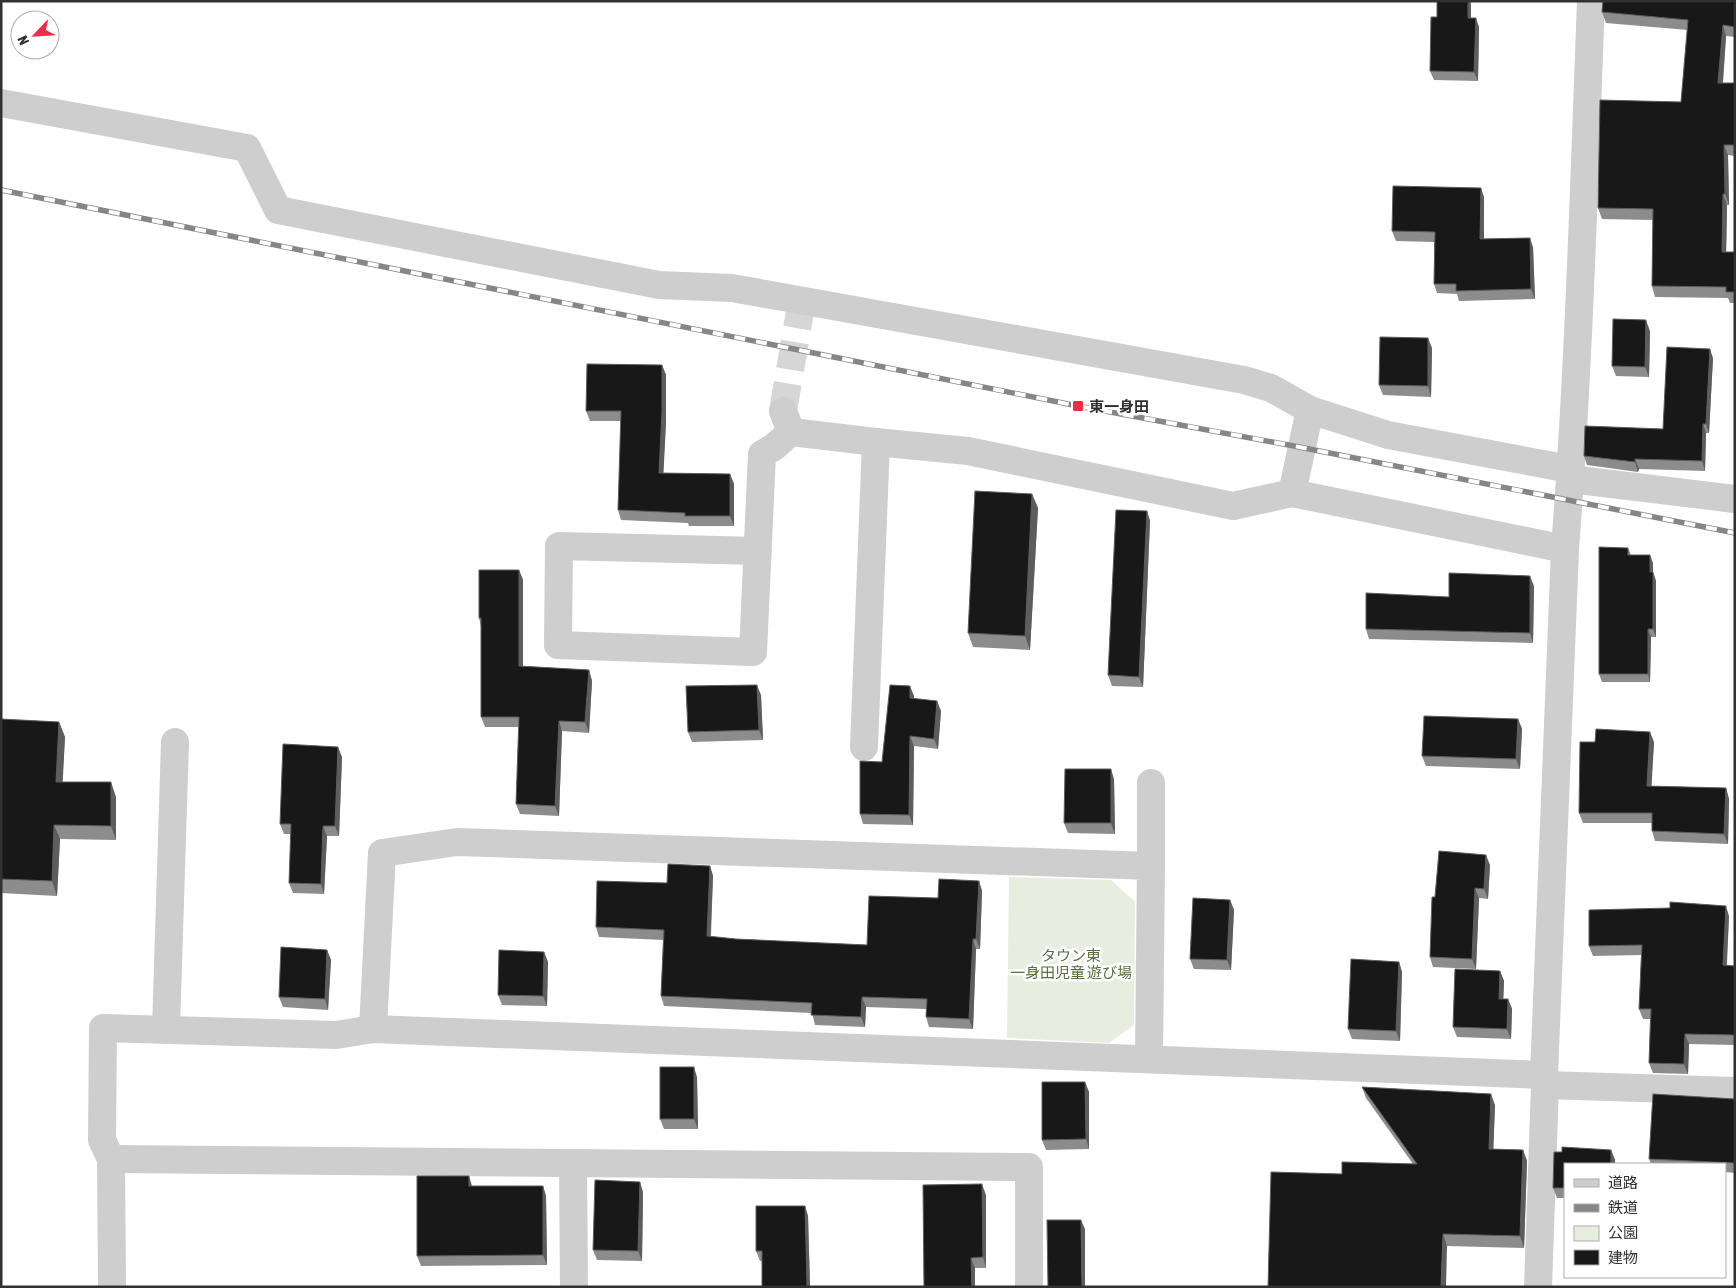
<svg xmlns="http://www.w3.org/2000/svg" width="1736" height="1288" viewBox="0 0 1736 1288" font-family="'Asap Condensed','Noto Sans JP',sans-serif">
<rect width="100%" height="100%" fill="#fff"/>
<path fill="#e8eedf" d="M1009,877L1111,880L1135,902L1134,1025L1109,1043L1007,1038Z"/>
<g fill="none" stroke-linecap="round" stroke-linejoin="round">
<path stroke="#d6d6d6" stroke-width="28" stroke-dasharray="28 14" stroke-linecap="butt" d="M783,411L802,300"/>
<g stroke="#cecece" stroke-width="28">
<path d="M1,103L247,148L278,210L659,285L732,288L1244,380L1271,388L1310,410L1388,435L1570,469"/>
<path d="M783,411L791,432"/>
<path d="M1570,479L1735,499"/>
<path d="M1292,493L1310,410"/>
<path d="M758,551L559,546L558,645L753,652L762,454L774,447L791,432L876,442"/>
<path d="M864,747L876,442L968,451L1233,506L1292,493L1565,549"/>
<path d="M1151,783V866"/>
<path d="M166,1029L175,742"/>
<path d="M373,1029L382,853L457,842L1151,866L1149,1059"/>
<path d="M1545,1085L1735,1091"/>
<path d="M111,1159L1029,1167V1287"/>
<path d="M573,1164L574,1287"/>
<path d="M112,1287L111,1159L102,1140L103,1028L336,1035L373,1029L1544,1075"/>
<path d="M1538,1287L1545,1085L1544,1075L1565,549C1579,366 1584,184 1591,1"/>
</g>
<defs>
<path id="rail" d="M1,190L1078,406L1294,446L1735,533"/>
</defs>
<use href="#rail" stroke="#868686" stroke-width="5.5"/>
<use href="#rail" stroke="#fff" stroke-width="4" stroke-dasharray="11" stroke-linecap="butt"/>
</g>
<g fill="#8c8c8c">
<path d="M1437,1H1470L1471,5V18L1479,27L1478,81L1434,80L1430,71L1437,17Z"/>
<path d="M1735,1V37L1726,36L1723,83H1735V156L1728,155L1729,205H1727L1726,252H1735V303H1730L1728,298L1655,297L1652,286L1653,220L1602,219L1598,208L1681,102L1688,30L1606,23L1602,12Z"/>
<path d="M1484,197V239L1533,247L1535,299L1459,301L1457,294L1437,293L1434,284V242L1396,241L1392,231Z"/>
<path d="M1650,331L1649,377L1616,376L1612,366Z"/>
<path d="M1432,348L1431,397L1383,395L1379,385Z"/>
<path d="M1713,358L1709,433H1706L1705,471L1639,469L1638,472L1587,465L1584,456L1663,429Z"/>
<path d="M662,365L666,375V422L663,473L730,474L734,484V526H689L688,523L621,520L618,510L621,421H590L586,411Z"/>
<path d="M1032,494L1038,508L1030,650L973,647L968,633Z"/>
<path d="M1147,511L1150,521L1143,687L1112,686L1108,675Z"/>
<path d="M1628,548L1631,555L1653,563V572L1656,581V637H1651L1650,682H1602L1599,674Z"/>
<path d="M519,570L523,580V666L589,670L592,681L589,733L562,731L559,816L520,814L516,804L519,727H485L481,717V626L479,618Z"/>
<path d="M1534,586L1533,643L1369,639L1366,629L1449,597Z"/>
<path d="M761,695L763,740L692,742L688,732Z"/>
<path d="M914,696V699L937,701L941,711L938,749L914,746L913,825L863,824L860,814L882,762Z"/>
<path d="M1,719L59,722L65,737L62,782L116,797V840L60,839L57,896L1,893Z"/>
<path d="M1518,719L1522,729L1520,769L1426,766L1422,756Z"/>
<path d="M1595,742H1654L1651,786L1726,788L1729,799L1728,844L1655,841L1652,831V823H1583L1579,813Z"/>
<path d="M342,757L339,836H327L324,894L293,893L289,883L291,834H284L280,824Z"/>
<path d="M1114,779L1115,834L1068,833L1064,823Z"/>
<path d="M1490,865L1488,899L1479,898L1476,969L1433,967L1430,957L1435,897Z"/>
<path d="M710,866L713,876L711,937L736,939L867,945L938,898L979,881L982,891L980,949H976L973,1029L929,1027L926,1017V1009L866,1007L865,1027L815,1025L812,1013L664,1006L661,996L663,940L599,937L596,927L667,883Z"/>
<path d="M1230,900L1234,910L1231,970L1194,969L1190,959Z"/>
<path d="M1729,916L1727,966H1735V1045L1689,1044L1688,1074L1653,1073L1649,1063L1650,1019H1643L1639,1009L1641,955L1593,956L1589,946Z"/>
<path d="M327,950L331,960L328,1010L283,1007L279,997Z"/>
<path d="M544,952L548,962L547,1006L502,1005L498,995Z"/>
<path d="M1399,962L1402,972L1400,1041L1352,1039L1348,1029Z"/>
<path d="M1500,971L1504,981L1503,999H1508L1512,1009L1511,1039L1457,1037L1453,1027Z"/>
<path d="M697,1077L698,1129H664L660,1119Z"/>
<path d="M1085,1082L1089,1092V1149L1046,1150L1042,1140Z"/>
<path d="M1362,1087L1495,1105L1493,1149L1523,1150L1527,1161L1524,1248L1447,1246L1342,1174L1413,1164L1366,1098Z"/>
<path d="M1735,1099V1173L1725,1172V1164H1651L1649,1159Z"/>
<path d="M1611,1150L1615,1160L1565,1164V1198H1557L1553,1188L1562,1152Z"/>
<path d="M472,1186H543L546,1196L547,1265L421,1266L417,1256Z"/>
<path d="M643,1192L642,1261L597,1260L593,1250Z"/>
<path d="M986,1195V1268H975L924,1287Z"/>
<path d="M805,1206L808,1216L810,1287H762V1261H760L756,1251Z"/>
</g>
<g fill="#5d5d5d">
<path d="M1468,1H1470L1471,5V27L1468,18Z"/>
<path d="M1476,18L1479,27L1478,81L1474,72Z"/>
<path d="M1723,25L1726,36L1722,94L1718,83Z"/>
<path d="M1724,145L1728,155L1729,205L1725,194Z"/>
<path d="M1481,188L1484,197V249L1480,239Z"/>
<path d="M1723,194L1727,205L1726,263L1722,252Z"/>
<path d="M1530,238L1533,247L1535,299L1531,289Z"/>
<path d="M1646,320L1650,331L1649,377L1645,367Z"/>
<path d="M1428,338L1432,348L1431,397L1428,386Z"/>
<path d="M1710,349L1713,358L1709,433L1706,424Z"/>
<path d="M662,365L666,375V422L663,483L659,473Z"/>
<path d="M1703,424L1706,433L1705,471L1702,461Z"/>
<path d="M1635,459L1639,469L1638,472L1635,462Z"/>
<path d="M730,474L734,484V526L730,516Z"/>
<path d="M1032,494L1038,508L1030,650L1025,636Z"/>
<path d="M1147,511L1150,521L1143,687L1139,677Z"/>
<path d="M1650,555L1653,563V581L1650,572Z"/>
<path d="M519,570L523,580V676L519,666Z"/>
<path d="M1653,572L1656,581V637L1653,629Z"/>
<path d="M1530,576L1534,586L1533,643L1530,633Z"/>
<path d="M1648,629L1651,637L1650,682L1648,674Z"/>
<path d="M589,670L592,681L589,733L585,722Z"/>
<path d="M757,685L761,695L763,740L759,730Z"/>
<path d="M910,686L914,696V709L910,698Z"/>
<path d="M937,701L941,711L938,749L934,739Z"/>
<path d="M1518,719L1522,729L1520,769L1516,759Z"/>
<path d="M559,721L562,731L559,816L555,806Z"/>
<path d="M59,722L65,737L62,796L56,782Z"/>
<path d="M1650,732L1654,742L1651,796L1647,786Z"/>
<path d="M910,736L914,746L913,825L909,815Z"/>
<path d="M338,747L342,757L339,836L335,826Z"/>
<path d="M1111,769L1114,779L1115,834L1111,823Z"/>
<path d="M111,782L116,797V840L111,826Z"/>
<path d="M1726,788L1729,799L1728,844L1724,834Z"/>
<path d="M54,825L60,839L57,896L52,881Z"/>
<path d="M323,826L327,836L324,894L321,884Z"/>
<path d="M1486,855L1490,865L1488,899L1484,889Z"/>
<path d="M710,866L713,876L710,946L707,936Z"/>
<path d="M979,881L982,891L980,949L976,939Z"/>
<path d="M1475,888L1479,898L1476,969L1472,959Z"/>
<path d="M1230,900L1234,910L1231,970L1227,960Z"/>
<path d="M1726,906L1729,916L1726,975L1723,965Z"/>
<path d="M973,939L976,949L973,1029L969,1019Z"/>
<path d="M327,950L331,960L328,1010L325,999Z"/>
<path d="M544,952L548,962L547,1006L543,996Z"/>
<path d="M1399,962L1402,972L1400,1041L1396,1031Z"/>
<path d="M1500,971L1504,981L1503,1009L1499,999Z"/>
<path d="M862,997L866,1007L865,1027L861,1017Z"/>
<path d="M1508,999L1512,1009L1511,1039L1507,1029Z"/>
<path d="M1685,1034L1689,1044L1688,1074L1684,1064Z"/>
<path d="M694,1067L697,1077L698,1129L694,1119Z"/>
<path d="M1085,1082L1089,1092V1149L1086,1139Z"/>
<path d="M1491,1094L1495,1105L1493,1160L1489,1149Z"/>
<path d="M1523,1150L1527,1161L1524,1248L1520,1236Z"/>
<path d="M1611,1150L1615,1160V1164H1611Z"/>
<path d="M469,1176L472,1186H469Z"/>
<path d="M640,1182L643,1192L642,1261L638,1251Z"/>
<path d="M982,1184L986,1195V1268L983,1257Z"/>
<path d="M543,1186L546,1196L547,1265L543,1255Z"/>
<path d="M805,1206L808,1216L810,1287H807Z"/>
<path d="M1081,1220L1085,1229V1287H1082Z"/>
<path d="M1443,1234L1447,1246L1446,1287H1441Z"/>
<path d="M971,1258L975,1268V1287H972Z"/>
</g>
<g fill="#181818" stroke="#5d5d5d">
<path d="M1437,1H1468V18H1476L1474,72L1430,71L1431,17H1437Z"/>
<path d="M1603,1H1735V27L1723,25L1718,83H1735V145H1724L1725,194H1723L1722,252H1735V292H1726V287L1652,286L1653,209L1598,208L1600,100L1681,102L1688,20L1602,12Z"/>
<path d="M1393,186L1481,188L1480,239L1530,238L1531,289L1456,291V284H1434L1435,232L1392,231Z"/>
<path d="M1613,319L1646,320L1645,367L1612,366Z"/>
<path d="M1380,337L1428,338V386L1379,385Z"/>
<path d="M1667,347L1710,349L1706,424H1703L1702,461L1635,459V462L1584,456L1585,426L1663,429Z"/>
<path d="M587,364L662,365V412L659,473L730,474V516H685V513L618,510L621,411H586Z"/>
<path d="M975,491L1032,494L1025,636L968,633Z"/>
<path d="M1116,510L1147,511L1139,677L1108,675Z"/>
<path d="M1599,547L1628,548V555H1650V572H1653V629H1648V674H1599Z"/>
<path d="M479,570H519V666L589,670L585,722L559,721L555,806L516,804L519,717H481V618H479Z"/>
<path d="M1449,573L1530,576V633L1366,629V593L1449,597Z"/>
<path d="M757,685L759,730L688,732L686,686Z"/>
<path d="M890,685L910,686V698L937,701L934,739L910,736L909,815L860,814V761L882,762Z"/>
<path d="M1424,716L1518,719L1516,759L1422,756Z"/>
<path d="M1,719L59,722L56,782H111V826L54,825L52,881L1,879Z"/>
<path d="M1596,729L1650,732L1647,786L1726,788L1724,834L1652,831V813H1579L1580,742H1595Z"/>
<path d="M283,744L338,747L335,826H323L321,884L289,883L291,824H280Z"/>
<path d="M1065,769H1111V823H1064Z"/>
<path d="M1439,851L1486,855L1484,889L1475,888L1472,959L1430,957L1432,897H1435Z"/>
<path d="M668,864L710,866L707,936L736,939L867,945L869,896L938,898L939,879L979,881L976,939H973L969,1019L926,1017L927,999L862,997L861,1017L811,1015L812,1003L661,996L664,930L596,927L597,881L667,883Z"/>
<path d="M1193,898L1230,900L1227,960L1190,959Z"/>
<path d="M1670,902L1726,906L1723,965L1735,966V1035L1685,1034L1684,1064L1649,1063L1651,1009H1639L1642,945L1589,946V910L1670,908Z"/>
<path d="M281,947L327,950L325,999L279,997Z"/>
<path d="M499,950L544,952L543,996L498,995Z"/>
<path d="M1351,959L1399,962L1396,1031L1348,1029Z"/>
<path d="M1455,969L1500,971L1499,999H1508L1507,1029L1453,1027Z"/>
<rect x="660" y="1067" width="34" height="52"/>
<path d="M1042,1082H1085L1086,1139L1042,1140Z"/>
<path d="M1362,1087L1491,1094L1489,1149L1523,1150L1520,1236L1443,1234L1441,1287H1268L1271,1172L1342,1174V1162L1417,1164Z"/>
<path d="M1653,1094L1735,1099V1163L1649,1159Z"/>
<path d="M1562,1147L1611,1150V1164H1565V1188H1553L1554,1152H1562Z"/>
<path d="M417,1176H469V1186H543V1255L417,1256Z"/>
<path d="M595,1180L640,1182L638,1251L593,1250Z"/>
<path d="M982,1184L983,1257L971,1258L972,1287H924L923,1185Z"/>
<path d="M756,1206H805L807,1287H762V1251H756Z"/>
<path d="M1047,1220H1081L1082,1287H1048Z"/>
</g>
<rect fill="#ee2d47" stroke="#fff" stroke-width="2" x="1072" y="400" width="12" height="12" rx="2.5"/>
<g text-anchor="middle" dominant-baseline="central" stroke-width="5" stroke-linejoin="round" paint-order="stroke">
<g font-size="15" font-weight="bold" fill="#313131" stroke="#fff" text-anchor="start">
<text x="1089" y="406">東一身田</text>
</g>
<g font-size="15" fill="#576f3b" stroke="#fff">
<text x="1071" y="955">タウン東<tspan x="1071" dy="17">一身田児童 遊び場</tspan></text>
</g>
</g>
<rect width="1736" height="1288" fill="none" stroke="#313131" stroke-width="5"/>
<rect x="1564" y="1163" width="162" height="115" fill="#ffffff" stroke="#adadad"/>
<rect x="1574" y="1179" width="25" height="8" fill="#cecece" stroke="#adadad"/>
<text x="1608" y="1188" font-size="15" fill="#313131">道路</text>
<rect x="1574" y="1204" width="25" height="8" fill="#868686" stroke="#adadad"/>
<text x="1608" y="1213" font-size="15" fill="#313131">鉄道</text>
<rect x="1574" y="1226" width="25" height="15" fill="#e8eedf" stroke="#adadad"/>
<text x="1608" y="1238" font-size="15" fill="#313131">公園</text>
<rect x="1574" y="1250" width="25" height="15" fill="#181818" stroke="#adadad"/>
<text x="1608" y="1263" font-size="15" fill="#313131">建物</text>
<g transform="translate(35 35) rotate(245)"><circle r="24" fill="#ffffff" stroke="#adadad"/>
<path d="M0-4L9 19L0 12L-9 19Z" fill="#ee2d47"/>
<text y="-8" font-size="14" font-weight="bold" text-anchor="middle" fill="#313131">N</text>
</g>
</svg>
